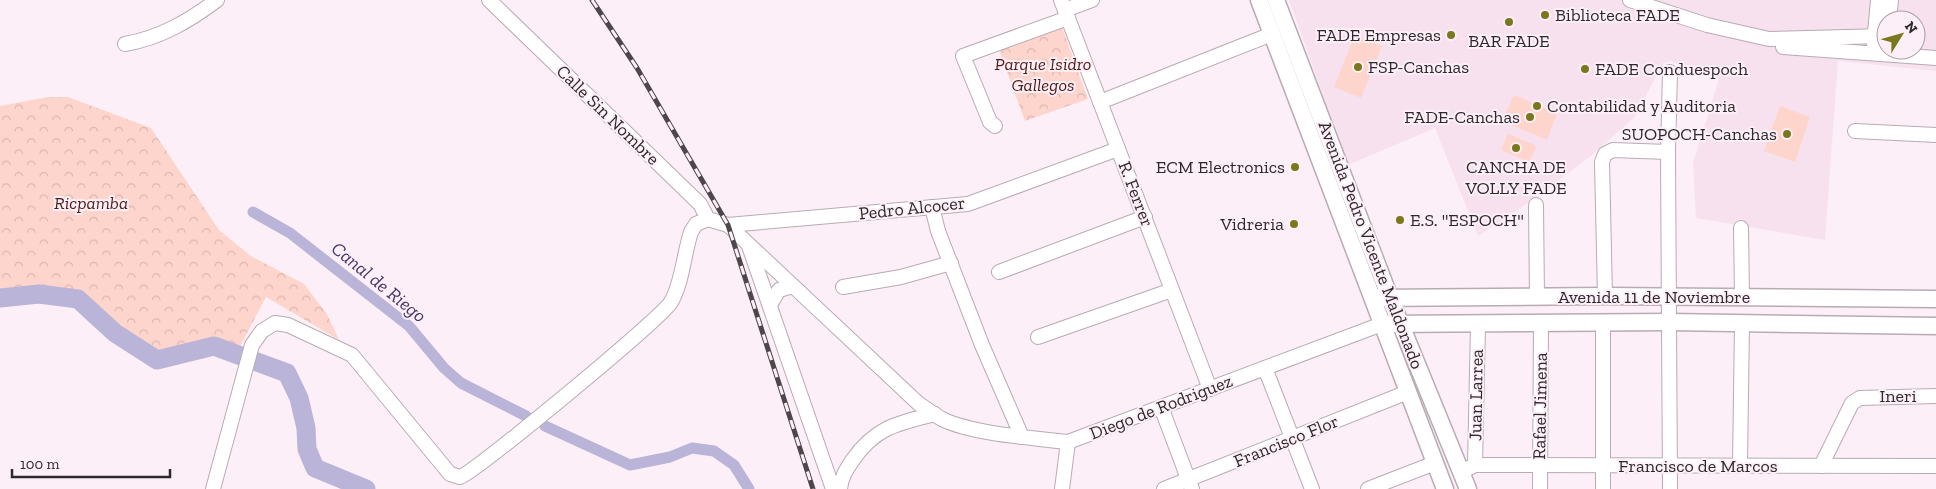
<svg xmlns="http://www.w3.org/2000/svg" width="1936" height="489" viewBox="0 0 1936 489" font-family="'Zilla Slab',serif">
<defs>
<pattern id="park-crowns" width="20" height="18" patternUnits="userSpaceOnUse" patternTransform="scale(1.25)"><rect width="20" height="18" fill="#fed5cc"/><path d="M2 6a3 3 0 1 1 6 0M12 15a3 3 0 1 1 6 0" fill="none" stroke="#dab7af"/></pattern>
</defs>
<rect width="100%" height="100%" fill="#fdeff7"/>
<path fill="#f7e1ee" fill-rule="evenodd" d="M1289,0H1936V71L1838,61L1825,240L1696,218L1693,163L1719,79L1670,61L1663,63L1635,117L1591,156L1531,201L1478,236L1435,128L1348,165ZM1886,20H1916V50H1886Z"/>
<g fill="#fed5cc">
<path d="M1355,35L1382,46L1361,98L1334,87Z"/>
<path d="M1514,95L1557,113L1547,140L1502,121Z"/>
<path d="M1780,106L1810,117L1795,162L1764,151Z"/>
<path d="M1508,134L1537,146L1529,162L1501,150Z"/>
</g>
<g fill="url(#park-crowns)">
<path d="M1062,27L1088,99L1025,121L999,50Z"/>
<path d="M48,97H68L151,128L219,230L251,256L304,284L327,314L339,340L266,297L236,354L210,340L160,359L111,323L87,297L37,287L16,296L0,295V106Z"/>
</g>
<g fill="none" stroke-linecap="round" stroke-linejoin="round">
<g stroke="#bab4d8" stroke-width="11">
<path d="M253,212L290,233L409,326L444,368L461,383L526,416"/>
<path d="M545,426L630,465L670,457L692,448L714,451L734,465L749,489"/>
</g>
<path stroke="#bab4d8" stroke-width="19" d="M0,298L39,294L78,299L115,333L157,360L214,346L287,373L299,398L306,428L307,449L315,468L366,489"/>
<defs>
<g id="minor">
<path d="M489,0L700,204L708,219L728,225L968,204L1118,149"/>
<path d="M1061,0L1210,389"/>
<path d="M1630,0L1707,25L1769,39L1886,36"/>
<path d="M1065,10L1092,0"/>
<path d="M1889,20L1891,0"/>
<path d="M125,44C160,38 189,21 217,0"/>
<path d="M1874,44L1878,0"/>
<path d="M1783,47L1936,58"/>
<path d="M1100,102L1272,34"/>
<path d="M995,126L990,122L963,56L1068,18"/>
<path d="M1855,131L1936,135"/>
<path d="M1536,205L1537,297"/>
<path d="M932,207L938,231L982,345L1022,437"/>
<path d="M728,225L919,404C927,409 934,415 942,419C972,434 1034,438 1068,442L1382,324"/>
<path d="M1741,228L1742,297"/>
<path d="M749,246L833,489"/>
<path d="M999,272L1145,217"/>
<path d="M843,287L901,277L951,263"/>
<path d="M1605,296L1602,162L1605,154L1613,150L1668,152"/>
<path d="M770,305L779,290L793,286"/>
<path d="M1603,323V489"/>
<path d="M1038,337L1172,290"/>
<path d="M1265,368L1312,489"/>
<path d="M1161,407L1192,489"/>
<path d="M1475,465L1478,325"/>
<path d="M1740,465L1742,323"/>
<path d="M1821,466L1852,403L1860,398L1936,396"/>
<path d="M1461,472L1475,465L1936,466"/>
<path d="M213,489L252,345L262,331L275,323L288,325L352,355L450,474L460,477C474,473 662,318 671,302C682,284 684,253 691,232L696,224L708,219"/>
<path d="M840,489C841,478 846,470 852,461C875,427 898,423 935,414"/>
<path d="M1062,489L1068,442"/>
<path d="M1164,489L1408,392"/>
<path d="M1368,489L1435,463"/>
<path d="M1540,489L1541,324"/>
<path d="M1670,489L1668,152L1670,72"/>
</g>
<g id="major">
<path d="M1259,0L1445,489"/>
<path d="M1276,0L1390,298L1468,489"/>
<path d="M1373,298L1605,296L1936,299"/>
<path d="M1382,324L1669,322L1936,326"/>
</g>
</defs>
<use href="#minor" stroke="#b8abb3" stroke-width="16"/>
<use href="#major" stroke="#b8abb3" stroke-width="19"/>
<use href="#minor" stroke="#fff" stroke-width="14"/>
<use href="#major" stroke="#fff" stroke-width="16"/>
<defs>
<path id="rail" d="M592,0L637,68L728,225L813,489"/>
</defs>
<use href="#rail" stroke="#4d474b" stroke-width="5"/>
<use href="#rail" stroke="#fdeff7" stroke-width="3" stroke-dasharray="9" stroke-linecap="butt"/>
</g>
<g fill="#7a771d" stroke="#fdeff7" stroke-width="2">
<circle cx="1545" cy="15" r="5"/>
<circle cx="1509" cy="22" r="5"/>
<circle cx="1451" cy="35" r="5"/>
<circle cx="1358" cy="67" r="5"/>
<circle cx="1585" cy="69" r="5"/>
<circle cx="1537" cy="106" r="5"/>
<circle cx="1530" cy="117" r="5"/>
<circle cx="1787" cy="134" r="5"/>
<circle cx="1516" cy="148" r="5"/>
<circle cx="1295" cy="167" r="5"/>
<circle cx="1400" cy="220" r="5"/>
<circle cx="1294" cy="224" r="5"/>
</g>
<g text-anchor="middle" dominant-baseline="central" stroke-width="4" stroke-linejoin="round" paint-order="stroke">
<g font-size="18" fill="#2d282b" stroke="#fdeff7" text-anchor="start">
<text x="1555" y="15">Biblioteca FADE</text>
<text x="1441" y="35" text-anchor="end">FADE Empresas</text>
<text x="1509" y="41" text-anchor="middle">BAR FADE</text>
<text x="1368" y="67">FSP-Canchas</text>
<text x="1595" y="69">FADE Conduespoch</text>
<text x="1547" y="106">Contabilidad y Auditoria</text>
<text x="1520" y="117" text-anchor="end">FADE-Canchas</text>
<text x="1777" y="134" text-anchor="end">SUOPOCH-Canchas</text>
<text x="1285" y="167" text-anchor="end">ECM Electronics</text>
<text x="1516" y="167" text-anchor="middle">CANCHA DE<tspan x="1516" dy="21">VOLLY FADE</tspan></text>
<text x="1410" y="220">E.S. "ESPOCH"</text>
<text x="1284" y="224" text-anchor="end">Vidreria</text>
</g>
<g font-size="18" font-style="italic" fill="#4f1b12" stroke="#fdeff7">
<text x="1043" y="64">Parque Isidro<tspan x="1043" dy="21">Gallegos</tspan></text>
<text x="91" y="203">Ricpamba</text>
</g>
<g font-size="18" fill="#2d282b" stroke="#fdeff7">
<text transform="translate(608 115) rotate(44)">Calle Sin Nombre</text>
<text transform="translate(1136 194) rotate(69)">R. Ferrer</text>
<text transform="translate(912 208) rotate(-6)">Pedro Alcocer</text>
<text transform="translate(1371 245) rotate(69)">Avenida Pedro Vicente Maldonado</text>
<text x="1654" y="297">Avenida 11 de Noviembre</text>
<text transform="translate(1476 395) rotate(-89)">Juan Larrea</text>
<text x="1898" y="396">Ineri</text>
<text transform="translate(1540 406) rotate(-89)">Rafael Jimena</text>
<text transform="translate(1161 407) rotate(-21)">Diego de Rodriguez</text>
<text transform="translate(1286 441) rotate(-22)">Francisco Flor</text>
<text x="1698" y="466">Francisco de Marcos</text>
</g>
<g font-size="19" font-style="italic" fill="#413666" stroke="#fdeff7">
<text transform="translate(379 282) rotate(39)">Canal de Riego</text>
</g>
</g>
<g transform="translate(1901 35) rotate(53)"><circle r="24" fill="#fdeff7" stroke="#aa9fa5"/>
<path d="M0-4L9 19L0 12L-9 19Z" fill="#7a771d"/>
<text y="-8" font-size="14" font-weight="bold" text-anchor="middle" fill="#2d282b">N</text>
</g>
<path d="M12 469v8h158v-8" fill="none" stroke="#2d282b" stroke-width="2.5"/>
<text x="20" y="469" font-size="15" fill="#2d282b" stroke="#fdeff7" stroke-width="4" paint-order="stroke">100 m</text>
</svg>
